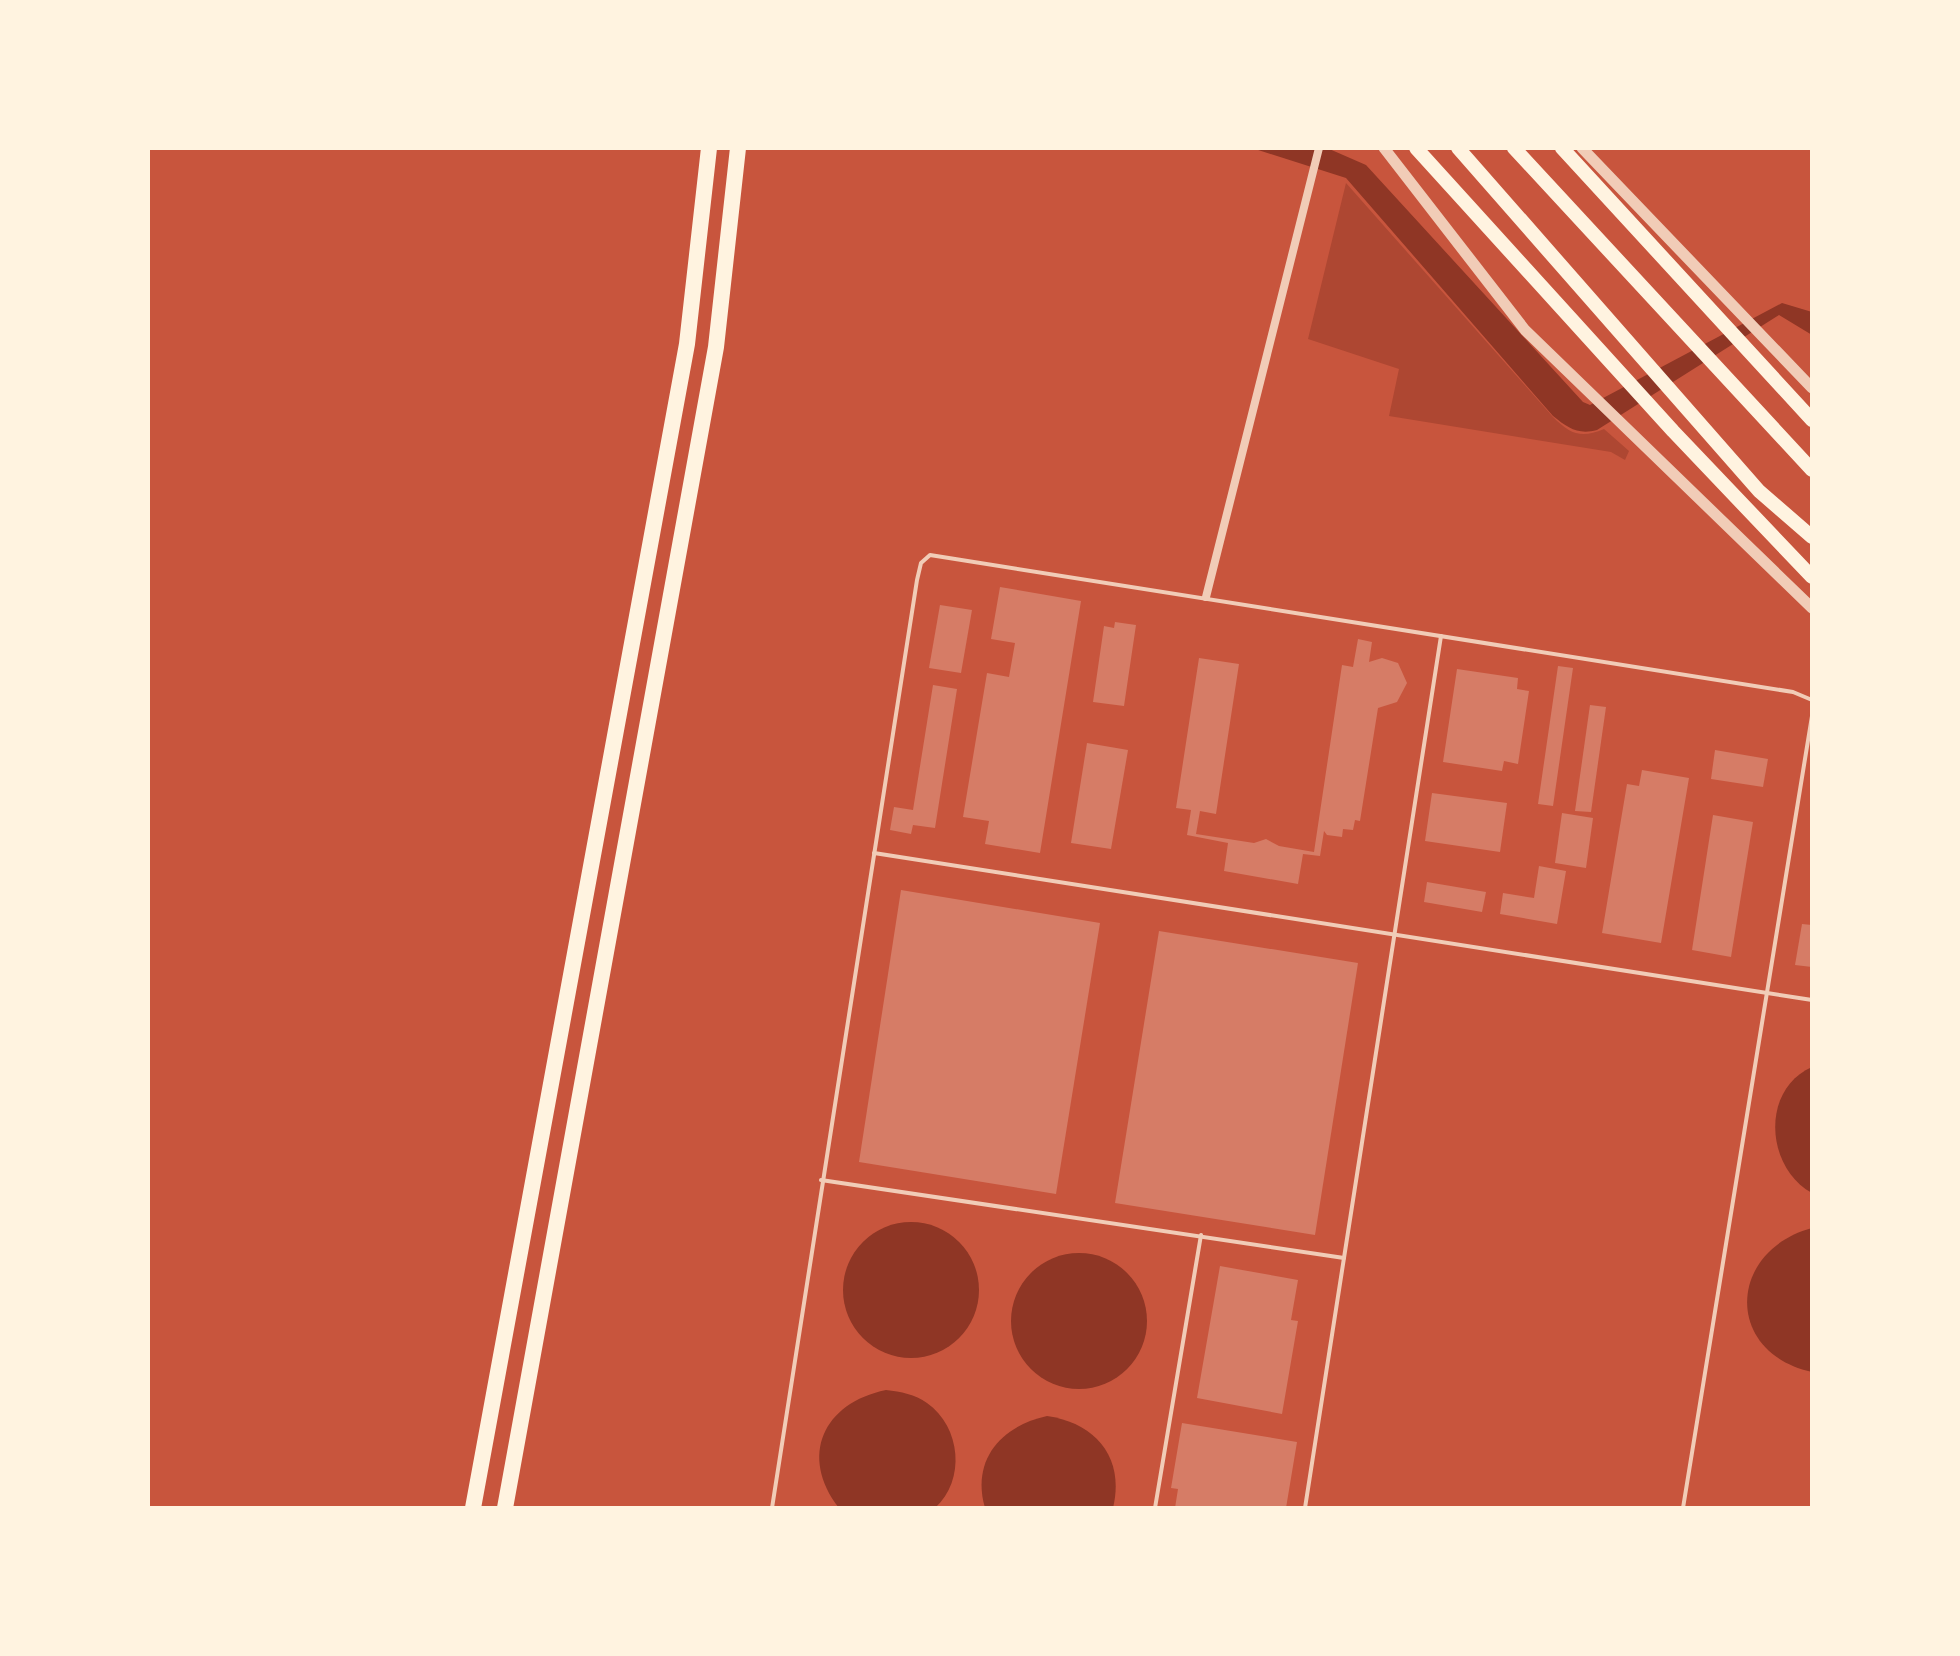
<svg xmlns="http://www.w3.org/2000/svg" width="1960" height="1656" viewBox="0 0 1960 1656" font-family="Manrope,sans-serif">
<rect width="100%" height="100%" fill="#c8553d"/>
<path fill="#ae4732" d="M1346,183L1553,417C1570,434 1581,439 1604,429L1629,451L1625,460L1611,452L1389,416L1399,369L1308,339Z"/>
<g fill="#8f3625">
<path d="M1252,148H1327L1366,165L1583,402L1590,405L1782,303L1812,312V335L1779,315L1597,430C1578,435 1568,428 1553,416L1346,178Z"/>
<path d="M1812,1067V1193C1766,1168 1760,1090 1812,1067Z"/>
<circle cx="911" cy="1290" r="68"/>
<path d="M1812,1228V1372C1724,1353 1727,1251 1812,1228Z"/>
<circle cx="1079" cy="1321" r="68"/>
<path d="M886,1390C901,1392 915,1394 927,1403C961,1427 966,1480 935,1508H839C799,1456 823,1403 886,1390Z"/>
<path d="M1047,1416C1096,1423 1125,1458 1113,1508H985C971,1460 1001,1426 1047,1416Z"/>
</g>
<g fill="#d67c66">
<path d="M1000,587L1081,601L1040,853L985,844L989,821L963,817L987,673L1009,677L1015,643L991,639Z"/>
<path d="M940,605L972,610L961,673L929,668Z"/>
<path d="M1115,622L1136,625L1124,706L1093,702L1104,626L1114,628Z"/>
<path d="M1358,639L1372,642L1369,662L1382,658L1398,663L1407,683L1397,702L1378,708L1360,821L1355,820L1353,830L1343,829L1342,837L1327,835L1324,831L1320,856L1303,854L1298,884L1224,871L1228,843L1187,835L1191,810L1176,808L1199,658L1239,664L1216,814L1200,811L1196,834L1254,843L1266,839L1279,846L1314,852L1342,665L1353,667Z"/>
<path d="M1558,666L1573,668L1553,806L1538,804Z"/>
<path d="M1457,669L1518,678L1517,689L1529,691L1518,764L1504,761L1502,771L1443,762Z"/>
<path d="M933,685L957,689L935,828L913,825L911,834L890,830L894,807L913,810Z"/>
<path d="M1590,705L1606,707L1591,812L1575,811Z"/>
<path d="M1087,743L1128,750L1111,849L1071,843Z"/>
<path d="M1715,750L1768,759L1763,787L1711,779Z"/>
<path d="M1642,770L1689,778L1661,943L1602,933L1627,784L1639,786Z"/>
<path d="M1432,793L1507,803L1500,852L1425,841Z"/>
<path d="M1562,813L1593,818L1586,868L1555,863Z"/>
<path d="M1713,815L1753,822L1731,957L1692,950Z"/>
<path d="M1539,866L1566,871L1557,924L1500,914L1503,893L1534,898Z"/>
<path d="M1427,882L1486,892L1482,912L1424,902Z"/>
<path d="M901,890L1100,923L1056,1194L859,1162Z"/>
<path d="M1802,924L1812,925V967L1795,965Z"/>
<path d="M1159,931L1358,963L1315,1235L1115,1203Z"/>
<path d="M1220,1266L1298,1280L1291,1320L1298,1321L1282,1414L1197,1398Z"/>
<path d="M1182,1423L1297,1442L1286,1508H1175L1178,1489L1171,1488Z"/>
</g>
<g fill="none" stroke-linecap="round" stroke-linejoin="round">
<g stroke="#f1ccb7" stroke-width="4">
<path d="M874,853L1812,1000"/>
<path d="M821,1180L1344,1258"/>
<path d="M772,1508L917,580L921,563L930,555L1793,692L1812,700"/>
<path d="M1155,1508L1201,1235"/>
<path d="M1305,1508L1441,636"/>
<path d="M1683,1508L1812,716"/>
</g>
<path stroke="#f1ccb7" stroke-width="8" d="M1206,597L1319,148"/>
<g stroke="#f1ccb7" stroke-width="11">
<path d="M1384,148L1525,330L1812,608"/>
<path d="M1582,148L1812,388"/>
</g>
<g stroke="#fff3e0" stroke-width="14">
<path d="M1458,148L1759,491L1812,537"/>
<path d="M1514,148L1812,470"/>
</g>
<g stroke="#fff3e0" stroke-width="14">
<path d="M1416,148L1673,431L1812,577"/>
<path d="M1562,148L1812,420"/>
</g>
<g stroke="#fff3e0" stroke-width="16">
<path d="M473,1508L687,344L709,148"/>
<path d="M505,1508L716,347L738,148"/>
</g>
</g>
<rect width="1960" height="1656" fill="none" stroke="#fff3e0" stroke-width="300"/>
</svg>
